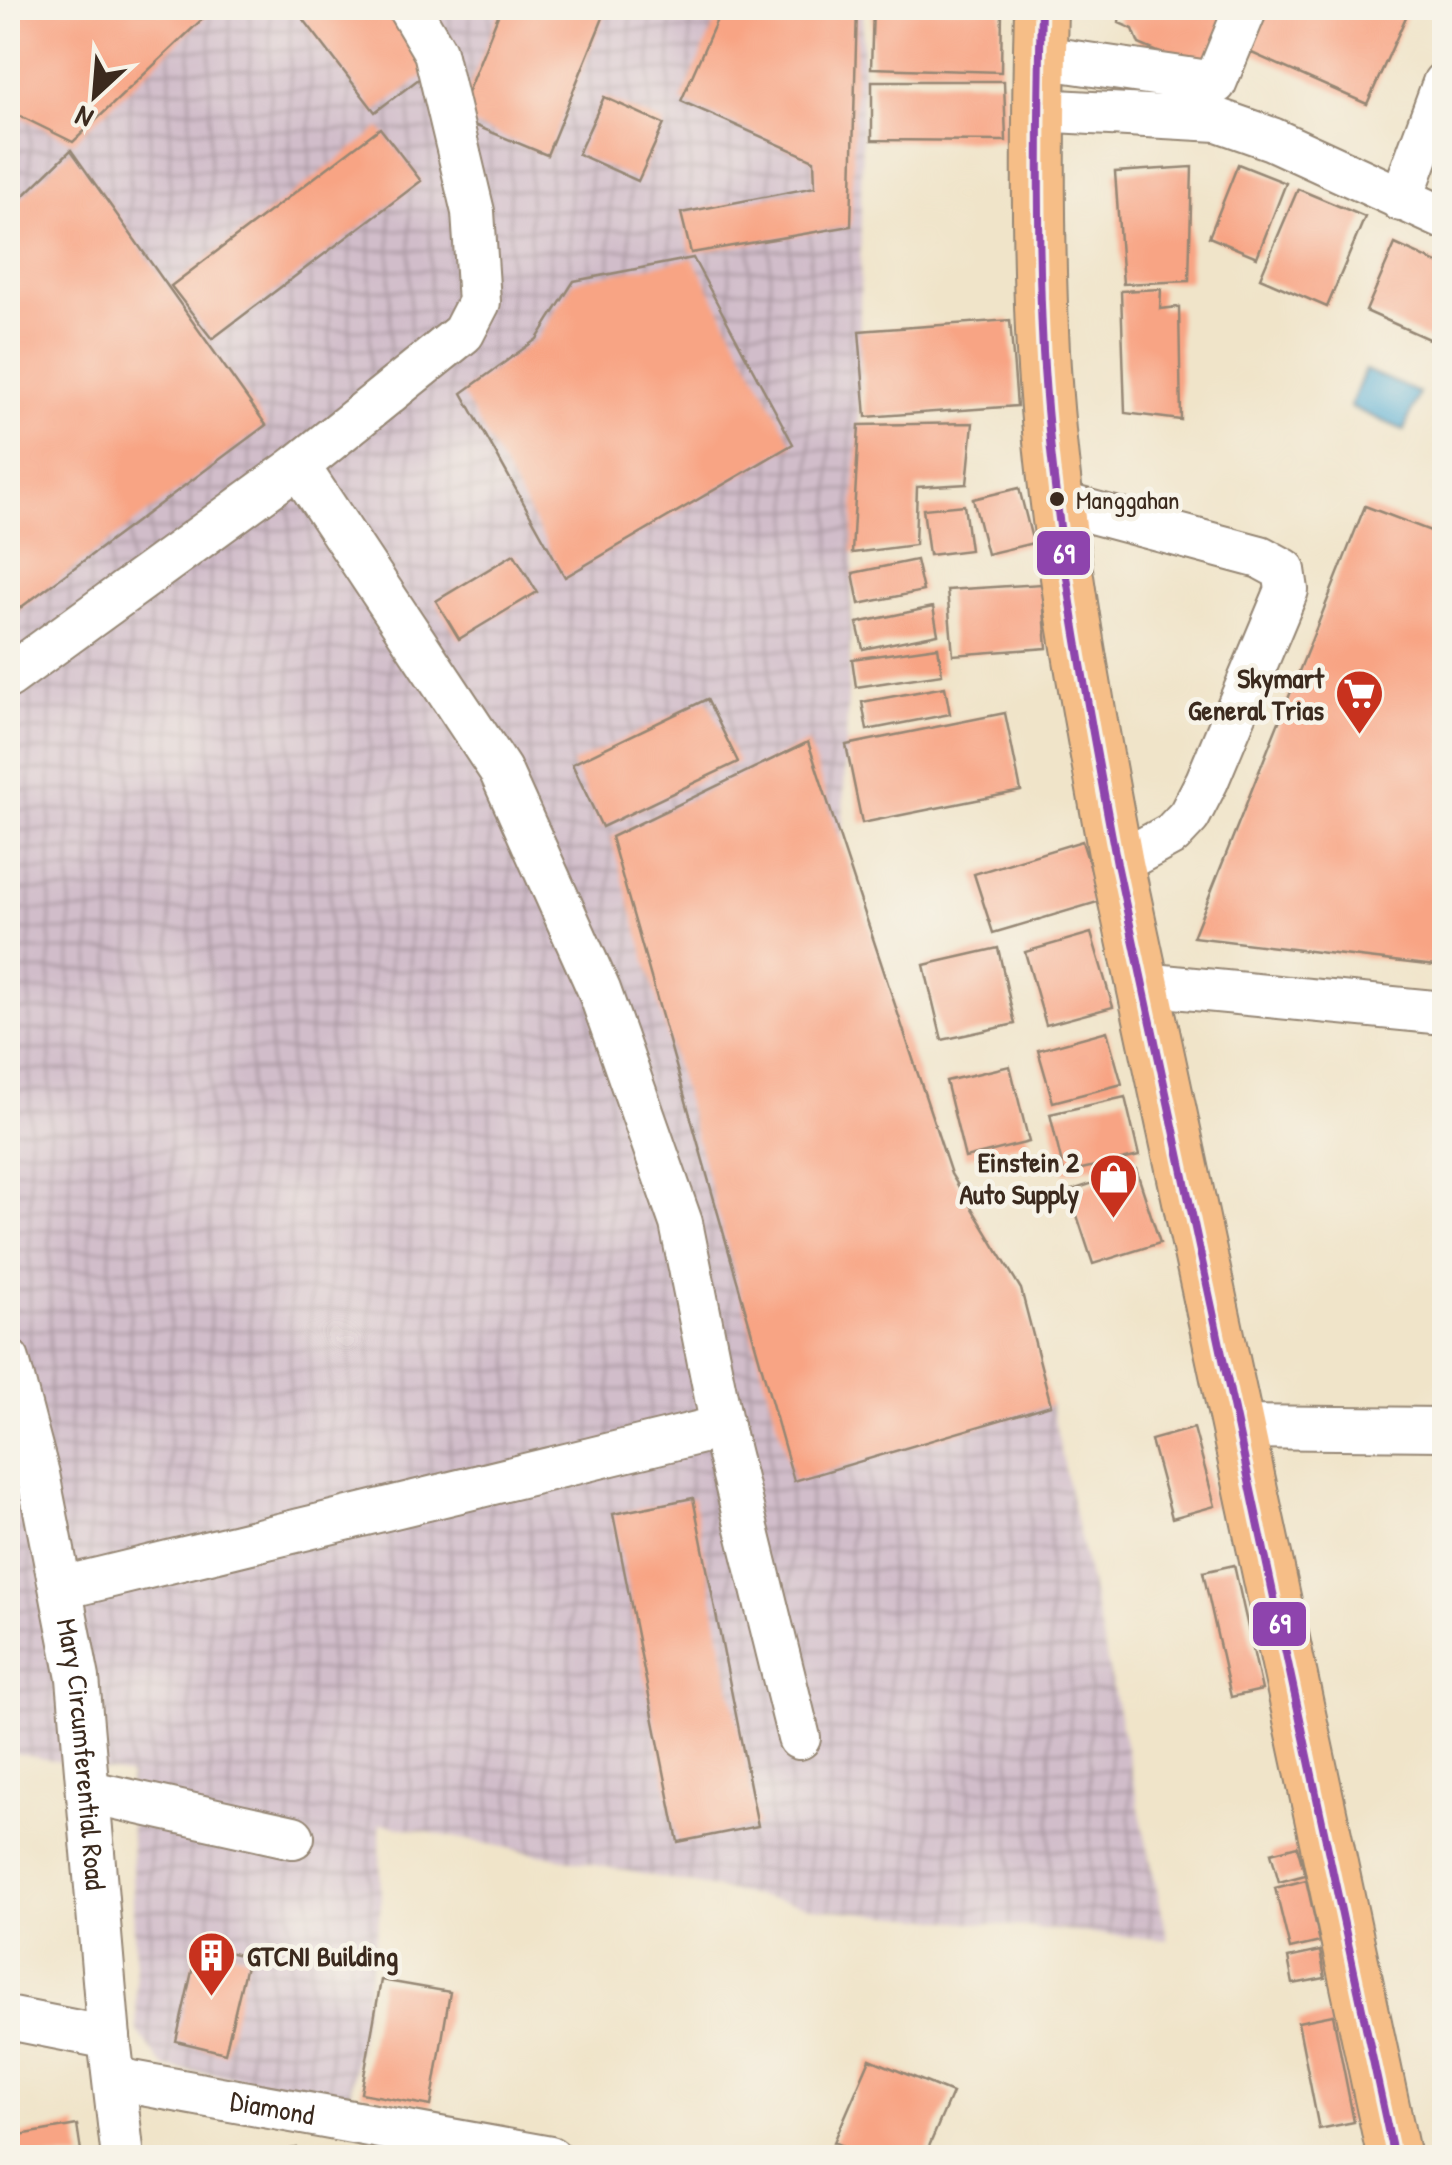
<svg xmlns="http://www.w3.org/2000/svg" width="1452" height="2165" viewBox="0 0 1452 2165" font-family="'Patrick Hand',sans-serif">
<defs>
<pattern id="industrial-grid" width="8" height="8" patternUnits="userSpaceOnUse" patternTransform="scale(2.5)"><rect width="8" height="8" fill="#d1bdca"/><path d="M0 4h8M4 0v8" fill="none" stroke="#ab9aa3"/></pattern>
</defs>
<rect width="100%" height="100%" fill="#f7f3e8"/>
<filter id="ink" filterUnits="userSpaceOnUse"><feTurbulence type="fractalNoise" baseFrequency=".01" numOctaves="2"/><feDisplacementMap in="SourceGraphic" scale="20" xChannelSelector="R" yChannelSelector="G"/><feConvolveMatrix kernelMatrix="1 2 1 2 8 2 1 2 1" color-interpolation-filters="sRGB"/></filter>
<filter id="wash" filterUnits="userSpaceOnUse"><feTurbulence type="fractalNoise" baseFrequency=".0048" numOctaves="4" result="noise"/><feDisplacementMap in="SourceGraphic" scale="40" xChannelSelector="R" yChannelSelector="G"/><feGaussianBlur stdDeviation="2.25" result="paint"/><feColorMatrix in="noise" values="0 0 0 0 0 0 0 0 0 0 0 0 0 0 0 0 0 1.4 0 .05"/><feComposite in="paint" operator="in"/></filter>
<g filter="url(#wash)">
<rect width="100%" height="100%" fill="#f0e4c9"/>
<path fill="url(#industrial-grid)" d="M8,8H863L859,429L842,843L951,1174L1021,1289L1051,1405L1168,1940L822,1909L380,1823L381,1905L350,2095L164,2067L137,2031L129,1775L8,1752Z"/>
<path fill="#57aed4" stroke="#496c79" stroke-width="2.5" d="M1365,370L1419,393L1404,430L1350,407Z"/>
<g id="blocks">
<g fill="#f8a484">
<path d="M9,8H214L73,142L8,110Z"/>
<path d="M295,8H392L436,66L375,112Z"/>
<path d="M501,8H607L547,155L457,118Z"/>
<path d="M722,8H857L851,226L691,253L681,213L815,187L814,160L681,101Z"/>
<path d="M873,8H1002L1001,72L871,68Z"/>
<path d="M1120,8H1231L1205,72L1139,44L1133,29L1119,23Z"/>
<path d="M1264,8H1410L1367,104L1245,50Z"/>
<path d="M872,81H1004L1006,141L872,140Z"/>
<path d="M604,97L664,124L638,181L578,154Z"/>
<path d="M380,128L421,181L212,339L171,286Z"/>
<path d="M71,150L266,425L8,617V211Z"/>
<path d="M1238,164L1286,183L1257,257L1209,237Z"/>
<path d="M1192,167L1189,281L1123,284L1115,172Z"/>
<path d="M1298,189L1365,217L1327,307L1260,278Z"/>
<path d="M1395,244L1444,266V346L1366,311Z"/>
<path d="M693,258L793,444L565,577L462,393L537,339L574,281Z"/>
<path d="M1161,289L1160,309L1179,307L1181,420L1125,413L1121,291Z"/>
<path d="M1010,320L1017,406L866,417L859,331Z"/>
<path d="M973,423L967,484L917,487L915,545L852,553L859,425Z"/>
<path d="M1019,488L1033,543L987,554L973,499Z"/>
<path d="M964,505L970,550L929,555L923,509Z"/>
<path d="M1365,506L1444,536V967L1193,937Z"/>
<path d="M514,554L537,592L459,639L436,601Z"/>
<path d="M916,560L923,591L859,604L853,573Z"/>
<path d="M1042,584L1047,648L953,655L947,590Z"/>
<path d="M933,607L938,634L863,649L857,623Z"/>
<path d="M938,647L942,674L856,687L852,659Z"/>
<path d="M945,687L950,714L867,730L862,702Z"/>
<path d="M707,699L738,762L602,827L572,764Z"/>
<path d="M1005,713L1021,791L862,823L846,745Z"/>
<path d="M808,742L951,1174L1021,1289L1051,1405L794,1481L611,837Z"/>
<path d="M1082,841L1101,901L993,933L974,874Z"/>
<path d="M1091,933L1113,1007L1046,1025L1025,952Z"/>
<path d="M998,948L1015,1024L942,1040L924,965Z"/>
<path d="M1107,1031L1122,1084L1053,1102L1038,1050Z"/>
<path d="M1010,1066L1029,1142L965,1158L946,1081Z"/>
<path d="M1125,1097L1139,1156L1064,1173L1050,1114Z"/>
<path d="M1136,1169L1160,1243L1093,1264L1069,1191Z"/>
<path d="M1194,1428L1215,1506L1172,1518L1151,1440Z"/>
<path d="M693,1498L758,1826L678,1842L613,1514Z"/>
<path d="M1234,1565L1262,1690L1231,1697L1203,1572Z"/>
<path d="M1297,1846L1305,1875L1279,1882L1271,1853Z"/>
<path d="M1306,1880L1320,1942L1290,1949L1275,1888Z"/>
<path d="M198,1945L248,1957L225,2053L176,2041Z"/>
<path d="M1320,1951L1325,1978L1293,1984L1288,1958Z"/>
<path d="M381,1980L450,1992L431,2106L361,2093Z"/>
<path d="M1333,2015L1354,2122L1319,2129L1298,2022Z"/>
<path d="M870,2059L952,2093L924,2158H871L834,2142Z"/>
<path d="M77,2125L82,2158H8V2137Z"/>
<path d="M297,2148L299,2158H254V2155Z"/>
</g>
</g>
</g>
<g filter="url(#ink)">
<use href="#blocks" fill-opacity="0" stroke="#968774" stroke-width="2.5"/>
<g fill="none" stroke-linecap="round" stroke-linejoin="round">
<defs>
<g id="minor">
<path d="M1040,57L1215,83L1246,8"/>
<path d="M1038,110L1218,120L1272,139L1444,218"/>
<path d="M1401,200L1444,83"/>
<path d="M298,466L500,770L599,990L681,1223L722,1427L799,1738"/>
<path d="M1058,503L1260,557L1284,570L1287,590L1207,781L1189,816L1172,834L1117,864"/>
<path d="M8,677L298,466L463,333L479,302L473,212L435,52L409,8"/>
<path d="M1143,984L1444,1013"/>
<path id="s1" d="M8,1360L38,1474L78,1678L109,2038L123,2158"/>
<path d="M1238,1427L1444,1429"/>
<path d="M62,1588L722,1427"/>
<path d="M90,1792L293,1837"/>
<path d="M8,2018L109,2038"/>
<path id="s2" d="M115,2079L550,2158"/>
</g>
<path id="major" d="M1041,8C1038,122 1037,236 1043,351C1052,519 1086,698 1117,864L1394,2158"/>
</defs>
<use href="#minor" stroke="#968774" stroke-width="46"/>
<use href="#major" stroke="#968774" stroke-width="56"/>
<use href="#minor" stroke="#fff" stroke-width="42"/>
<use href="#major" stroke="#f6be87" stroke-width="52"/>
<defs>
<path id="bus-1" d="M1041,8C1038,122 1037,236 1043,351C1052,519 1086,698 1117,864L1394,2158"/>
</defs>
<use href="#bus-1" stroke="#f7f3e8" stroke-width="15"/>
<use href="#bus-1" stroke="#8e44ad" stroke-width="8"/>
</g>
</g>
<defs>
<symbol id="supermarket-pin" viewBox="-11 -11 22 30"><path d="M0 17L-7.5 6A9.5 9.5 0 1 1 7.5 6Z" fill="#c8321e" stroke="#f7f3e8"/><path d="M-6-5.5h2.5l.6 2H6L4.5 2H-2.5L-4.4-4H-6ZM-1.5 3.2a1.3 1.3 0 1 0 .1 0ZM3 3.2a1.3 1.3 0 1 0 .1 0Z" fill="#fff"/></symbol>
<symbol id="shop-pin" viewBox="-11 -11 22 30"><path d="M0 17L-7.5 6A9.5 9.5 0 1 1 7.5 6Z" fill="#c8321e" stroke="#f7f3e8"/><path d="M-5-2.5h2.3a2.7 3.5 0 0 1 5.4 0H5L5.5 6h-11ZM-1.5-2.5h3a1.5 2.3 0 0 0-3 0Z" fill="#fff"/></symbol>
<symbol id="building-pin" viewBox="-11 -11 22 30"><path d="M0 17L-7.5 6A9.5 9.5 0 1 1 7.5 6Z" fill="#c8321e" stroke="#f7f3e8"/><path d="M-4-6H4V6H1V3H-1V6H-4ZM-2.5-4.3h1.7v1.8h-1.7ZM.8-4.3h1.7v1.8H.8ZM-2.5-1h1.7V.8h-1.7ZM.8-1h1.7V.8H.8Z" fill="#fff"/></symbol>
</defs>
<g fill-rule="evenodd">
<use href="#supermarket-pin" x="1332" y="666" width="55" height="75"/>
<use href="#shop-pin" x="1086" y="1150" width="55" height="75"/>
<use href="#building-pin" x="184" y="1928" width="55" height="75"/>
</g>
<circle fill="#3b2a1e" stroke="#f7f3e8" stroke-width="4" cx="1057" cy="499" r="9"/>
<g text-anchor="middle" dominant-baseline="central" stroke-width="9" stroke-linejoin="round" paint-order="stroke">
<g font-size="26" fill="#3b2a1e" stroke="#f7f3e8" text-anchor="start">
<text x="1076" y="499">Manggahan</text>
</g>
<g font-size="28" font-weight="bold" fill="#3b2a1e" stroke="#f7f3e8" text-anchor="end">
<text x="1324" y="678">Skymart<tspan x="1324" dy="32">General Trias</tspan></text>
<text x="1079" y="1162">Einstein 2<tspan x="1079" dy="32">Auto Supply</tspan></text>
<text x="247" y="1956" text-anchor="start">GTCNI Building</text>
</g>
<g font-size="28" fill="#3b2a1e" stroke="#f7f3e8">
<text stroke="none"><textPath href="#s1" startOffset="402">Mary Circumferential Road</textPath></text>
<text stroke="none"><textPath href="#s2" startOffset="160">Diamond</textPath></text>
</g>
</g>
<g stroke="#f7f3e8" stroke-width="4">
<rect x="1035" y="529" width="57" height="48" rx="10" fill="#8e44ad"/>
<rect x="1251" y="1600" width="57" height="48" rx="10" fill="#8e44ad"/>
</g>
<g font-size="28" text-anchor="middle" font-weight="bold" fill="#fff">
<text x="1064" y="563">69</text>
<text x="1280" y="1633">69</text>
</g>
<rect width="1452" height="2165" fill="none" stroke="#f7f3e8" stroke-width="40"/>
<g transform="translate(95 95) rotate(206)" stroke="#f7f3e8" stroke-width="8" paint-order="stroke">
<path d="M0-8L18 38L0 25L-18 38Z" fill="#3b2a1e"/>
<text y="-15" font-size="28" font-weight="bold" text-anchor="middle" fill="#3b2a1e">N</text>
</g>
</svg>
